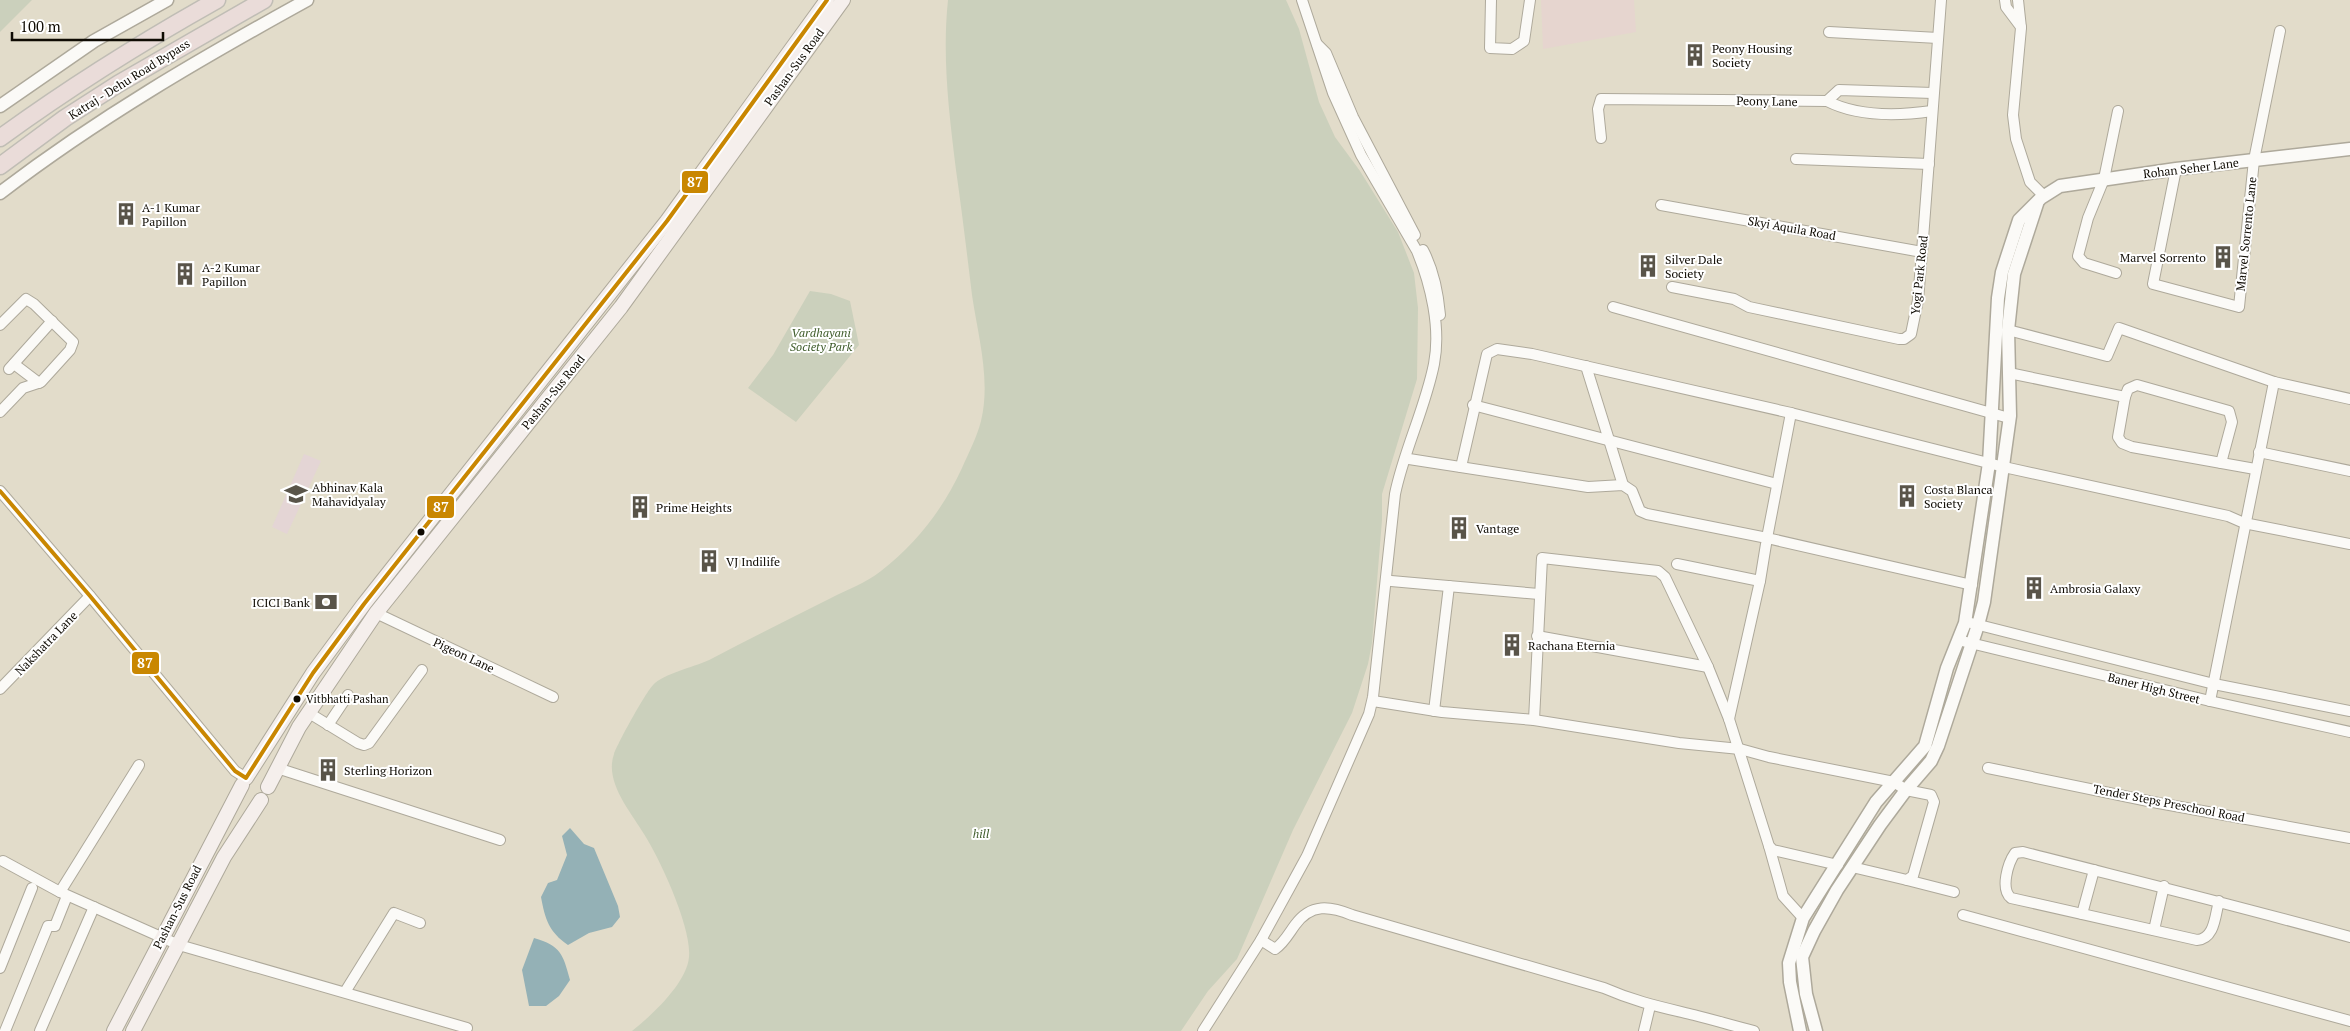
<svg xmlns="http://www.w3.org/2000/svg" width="2350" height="1031" viewBox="0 0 2350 1031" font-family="'PT Serif',serif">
<rect width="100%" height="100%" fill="#e2dcca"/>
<path fill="#e6d5cf" d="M1541,0H1634L1636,32L1543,49Z"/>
<path fill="#e4d5d5" d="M304,454L321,461L287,534L272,527Z"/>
<g fill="#cbd0bc">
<path d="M0,0H32L0,32Z"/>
<path d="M948,0H1286L1299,29L1319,102L1335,137L1360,171L1398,232L1414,273L1418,308L1417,379L1382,494V520L1372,643L1368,664L1352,713L1293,830L1237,959L1208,991L1181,1031H632C651,1016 687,983 689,957C692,928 660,859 644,834C631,812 604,782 614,754C618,743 647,689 655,683C668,672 696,667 713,658C752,637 792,618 831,598C848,589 866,583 881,571C917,543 943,509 962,468C969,452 977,437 981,421C991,380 978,336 972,295C967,254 962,212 956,170C949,113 942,57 948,0Z"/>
<path d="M810,291L831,294L850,301L859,345L796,422L748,388L773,355Z"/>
</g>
<g fill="#94b1b6">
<path d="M570,828L584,844L594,848L618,906L620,917L612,927L589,933L568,945C549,932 545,919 541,897L548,883L557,880L567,855L562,836Z"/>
<path d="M534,938C561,946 563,954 570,980L559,996L546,1006H529L522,970Z"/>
</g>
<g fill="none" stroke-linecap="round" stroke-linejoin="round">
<defs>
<g id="minor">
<path d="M1491,0L1490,48L1512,49L1524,41L1530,0"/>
<path d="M2005,0L2006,7L2021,27"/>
<path d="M2018,0L2021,28L2013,115L2016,139L2030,182L2044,196"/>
<path d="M1829,32L1938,38"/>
<path d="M1317,44L1326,53L1353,117L1415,235"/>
<path d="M1827,101L1839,90L1933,93"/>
<path d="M1601,138L1598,109L1601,99L1827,101C1858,117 1897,116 1932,111"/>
<path d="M1796,159L1929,164"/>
<path d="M2176,169L2153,284L2239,307L2254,160L2280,31"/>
<path d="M1661,205L1922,252"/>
<path d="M1423,250C1434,271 1438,292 1440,315"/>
<path d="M2116,273L2084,263L2078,256L2088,218L2104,179L2118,111"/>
<path d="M1672,287L1734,299L1749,307L1899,339H1904L1911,334L1918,300L1922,252L1941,0"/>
<path d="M1613,307L2009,418"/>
<path d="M0,325L26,299L34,304L73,342L70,350L41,382L23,388L0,412"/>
<path d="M2008,330L2107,356L2119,328L2274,382L2350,399"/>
<path d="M14,364L39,383"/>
<path d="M1586,366L1623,485"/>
<path d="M9,369L52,321"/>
<path d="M2009,373L2125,397L2118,437L2122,443L2132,447L2255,469"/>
<path d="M2125,397L2128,389L2137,385L2229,411L2232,422L2221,463"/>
<path d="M1473,405L1777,484"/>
<path d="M1791,413L2004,467L2228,516L2244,523L2350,544"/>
<path d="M2259,452L2350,471"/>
<path d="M1409,459L1588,487L1623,485L1632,491L1640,511L1647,514L1767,538L1760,581L1677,564"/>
<path d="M1461,467L1487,354L1497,349L1532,354L1791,413L1767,538L1972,585"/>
<path d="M0,491L90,596L235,771L246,778"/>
<path d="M1391,581L1539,594"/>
<path d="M376,613L553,697"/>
<path d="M1971,623L2214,684L2350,711"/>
<path d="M1537,636L1708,667"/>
<path d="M1958,640L2210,701L2350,732"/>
<path d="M0,689L90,596"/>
<path d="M1373,701L1442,712L1534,720L1679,743L1740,749L1769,757L1894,782L1906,790L1931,795L1934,802L1913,876L1907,880L1852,867"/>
<path d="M2210,701L2274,382"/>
<path d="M1434,711L1449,586"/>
<path d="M309,713L358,743L364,745L369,743L422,670"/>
<path d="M1729,719L1760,581"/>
<path d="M1534,720L1542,558L1658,571L1665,577L1708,667L1729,719L1769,846L1773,850L1838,865"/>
<path d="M328,725L348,695"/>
<path d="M277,768L500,840"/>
<path d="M1988,768L2153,802L2350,838"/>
<path d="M1769,846L1783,896L1803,918"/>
<path d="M3,861L60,892L179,945L467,1028"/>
<path d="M1907,880L1954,892"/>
<path d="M60,892L139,765"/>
<path d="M2219,901C2215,915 2215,939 2197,940L2011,898C2000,889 2008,863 2015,853L2023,852C2132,880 2242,907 2350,937"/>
<path d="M2082,914L2094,870"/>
<path d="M1963,915L2350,1021"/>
<path d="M2154,930L2164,886"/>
<path d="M1261,940L1275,949C1284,943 1289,933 1295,925C1311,903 1330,906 1352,915L1604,988C1636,1002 1661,1007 1694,1015C1714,1020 1734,1026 1754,1031"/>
<path d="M0,968L32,888"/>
<path d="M345,992L394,913L420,923"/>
<path d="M5,1031L48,926H55L67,896"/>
<path d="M40,1031L94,907"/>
<path d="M1203,1031L1261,940L1307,856L1369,714L1373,697L1395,494C1404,450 1425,409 1434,364C1441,328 1431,285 1417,251L1361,155L1333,93L1302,0"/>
<path d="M1644,1031L1650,1006"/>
</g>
<g id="tertiary">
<path d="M0,106L94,41L167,0"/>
<path d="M0,193C98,118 200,59 307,0"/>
<path d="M1800,1031L1790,982L1789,963L1803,918L1876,802L1925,746L1947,668L1965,623L1989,463L1998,298L2002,272L2019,220L2041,198L2060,186L2176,169L2350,149"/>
<path d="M1816,1031L1806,994L1802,957L1814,931L1837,890L1880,825L1906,790L1931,761L1938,746L1978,625L1984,602L2010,416L2008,330L2014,274L2037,204"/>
</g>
<g id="secondary">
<path d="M246,778L313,673L364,604L667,221L827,0"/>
<path d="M268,787L299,727L376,613L621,307L843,0"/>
<path d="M114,1031L242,785"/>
<path d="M133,1031L224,857L261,800"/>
</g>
<g id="trunk">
<path d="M0,138C70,87 142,42 217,0"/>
<path d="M0,166L65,118L118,84L264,0"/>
</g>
</defs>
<use href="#minor" stroke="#aea99b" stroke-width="12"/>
<use href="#tertiary" stroke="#aea99b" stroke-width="15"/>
<use href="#secondary" stroke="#aea99b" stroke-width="16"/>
<use href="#trunk" stroke="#c0bdb5" stroke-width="19"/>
<use href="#minor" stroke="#fbfaf7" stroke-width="10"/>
<use href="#tertiary" stroke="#fbfaf7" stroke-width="12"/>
<use href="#secondary" stroke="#f5efec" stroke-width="14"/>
<use href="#trunk" stroke="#eadcd9" stroke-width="16"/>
<defs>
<path id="bus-1" d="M0,491L90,596L235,771L246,778L313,673L364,604L667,221L827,0"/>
</defs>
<use href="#bus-1" stroke="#fff" stroke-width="8"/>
<use href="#bus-1" stroke="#c98701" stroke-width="4"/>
</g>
<defs>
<symbol id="building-bare" viewBox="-9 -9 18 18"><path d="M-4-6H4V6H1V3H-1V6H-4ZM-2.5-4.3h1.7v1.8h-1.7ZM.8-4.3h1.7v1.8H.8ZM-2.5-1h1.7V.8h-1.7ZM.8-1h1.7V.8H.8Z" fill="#595449" stroke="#fff" stroke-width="2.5" paint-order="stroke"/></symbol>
<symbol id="university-bare" viewBox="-9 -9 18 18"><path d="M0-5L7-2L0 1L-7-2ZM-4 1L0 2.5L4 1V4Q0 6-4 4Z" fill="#595449" stroke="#fff" stroke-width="2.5" paint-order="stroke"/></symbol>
<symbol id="bank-bare" viewBox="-9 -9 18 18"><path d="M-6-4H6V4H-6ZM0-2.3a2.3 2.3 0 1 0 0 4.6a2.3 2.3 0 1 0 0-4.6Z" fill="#595449" stroke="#fff" stroke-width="2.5" paint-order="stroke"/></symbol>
</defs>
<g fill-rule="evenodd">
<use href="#building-bare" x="1679" y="39" width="32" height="32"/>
<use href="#building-bare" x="110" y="198" width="32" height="32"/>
<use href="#building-bare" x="2207" y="241" width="32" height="32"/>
<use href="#building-bare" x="1632" y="250" width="32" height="32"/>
<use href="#building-bare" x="169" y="258" width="32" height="32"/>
<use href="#university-bare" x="280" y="478" width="32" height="32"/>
<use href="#building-bare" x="1891" y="480" width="32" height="32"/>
<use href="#building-bare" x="624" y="491" width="32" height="32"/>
<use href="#building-bare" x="1443" y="512" width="32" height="32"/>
<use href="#building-bare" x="693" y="545" width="32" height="32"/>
<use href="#building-bare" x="2018" y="572" width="32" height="32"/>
<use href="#bank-bare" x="310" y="586" width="32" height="32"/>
<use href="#building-bare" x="1496" y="629" width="32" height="32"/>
<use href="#building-bare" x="312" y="754" width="32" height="32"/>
</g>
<g fill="#0f0b03" stroke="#fff" stroke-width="2">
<circle cx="421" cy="532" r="4.5"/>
<circle cx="297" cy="699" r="4.5"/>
</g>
<g text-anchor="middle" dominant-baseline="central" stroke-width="4" stroke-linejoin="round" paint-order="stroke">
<g font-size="11" fill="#0f0b03" stroke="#fff" text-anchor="start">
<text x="306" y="699">Vitbhatti Pashan</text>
</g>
<g font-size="12" fill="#0f0b03" stroke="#fff" text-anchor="start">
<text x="1712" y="48">Peony Housing<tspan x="1712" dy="14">Society</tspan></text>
<text x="142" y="207">A-1 Kumar<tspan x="142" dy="14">Papillon</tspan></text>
<text x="2206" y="257" text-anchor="end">Marvel Sorrento</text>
<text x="1665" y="259">Silver Dale<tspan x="1665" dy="14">Society</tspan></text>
<text x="202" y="267">A-2 Kumar<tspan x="202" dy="14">Papillon</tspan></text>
<text x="312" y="487">Abhinav Kala<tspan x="312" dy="14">Mahavidyalay</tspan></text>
<text x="1924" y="489">Costa Blanca<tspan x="1924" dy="14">Society</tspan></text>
<text x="656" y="507">Prime Heights</text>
<text x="1476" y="528">Vantage</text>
<text x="726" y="561">VJ Indilife</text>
<text x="2050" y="588">Ambrosia Galaxy</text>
<text x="310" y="602" text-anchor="end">ICICI Bank</text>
<text x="1528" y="645">Rachana Eternia</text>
<text x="344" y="770">Sterling Horizon</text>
</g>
<g font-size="12" fill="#0f0b03" stroke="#fff">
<text transform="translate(794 67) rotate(-54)">Pashan-Sus Road</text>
<text transform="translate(129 79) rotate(-32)">Katraj - Dehu Road Bypass</text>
<text transform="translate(1767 101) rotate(1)">Peony Lane</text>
<text transform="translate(2191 168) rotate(-7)">Rohan Seher Lane</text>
<text transform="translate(1792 228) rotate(10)">Skyi Aquila Road</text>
<text transform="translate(2246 234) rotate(-84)">Marvel Sorrento Lane</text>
<text transform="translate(1919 275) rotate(-84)">Yogi Park Road</text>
<text transform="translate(553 392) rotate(-51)">Pashan-Sus Road</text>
<text transform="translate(46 643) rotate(-46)">Nakshatra Lane</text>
<text transform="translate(464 655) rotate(25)">Pigeon Lane</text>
<text transform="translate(2154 688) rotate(14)">Baner High Street</text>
<text transform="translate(2169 803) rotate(11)">Tender Steps Preschool Road</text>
<text transform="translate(177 907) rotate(-63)">Pashan-Sus Road</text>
</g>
<g font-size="12" font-style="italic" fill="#405d2c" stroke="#fff">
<text x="821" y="332">Vardhayani<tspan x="821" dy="14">Society Park</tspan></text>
<text x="981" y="833">hill</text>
</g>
</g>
<g stroke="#fff" stroke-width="2">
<rect x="681" y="170" width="28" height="24" rx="5" fill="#c98701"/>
<rect x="426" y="495" width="29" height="24" rx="5" fill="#c98701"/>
<rect x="131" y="651" width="29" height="24" rx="5" fill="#c98701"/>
</g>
<g font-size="14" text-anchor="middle" font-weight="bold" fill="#fff">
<text x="695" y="187">87</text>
<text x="441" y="512">87</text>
<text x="145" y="668">87</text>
</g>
<path d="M12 32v8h151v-8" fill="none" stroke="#0f0b03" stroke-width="2.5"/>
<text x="20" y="32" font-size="15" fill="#0f0b03" stroke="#ffffff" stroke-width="4" paint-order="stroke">100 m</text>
</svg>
